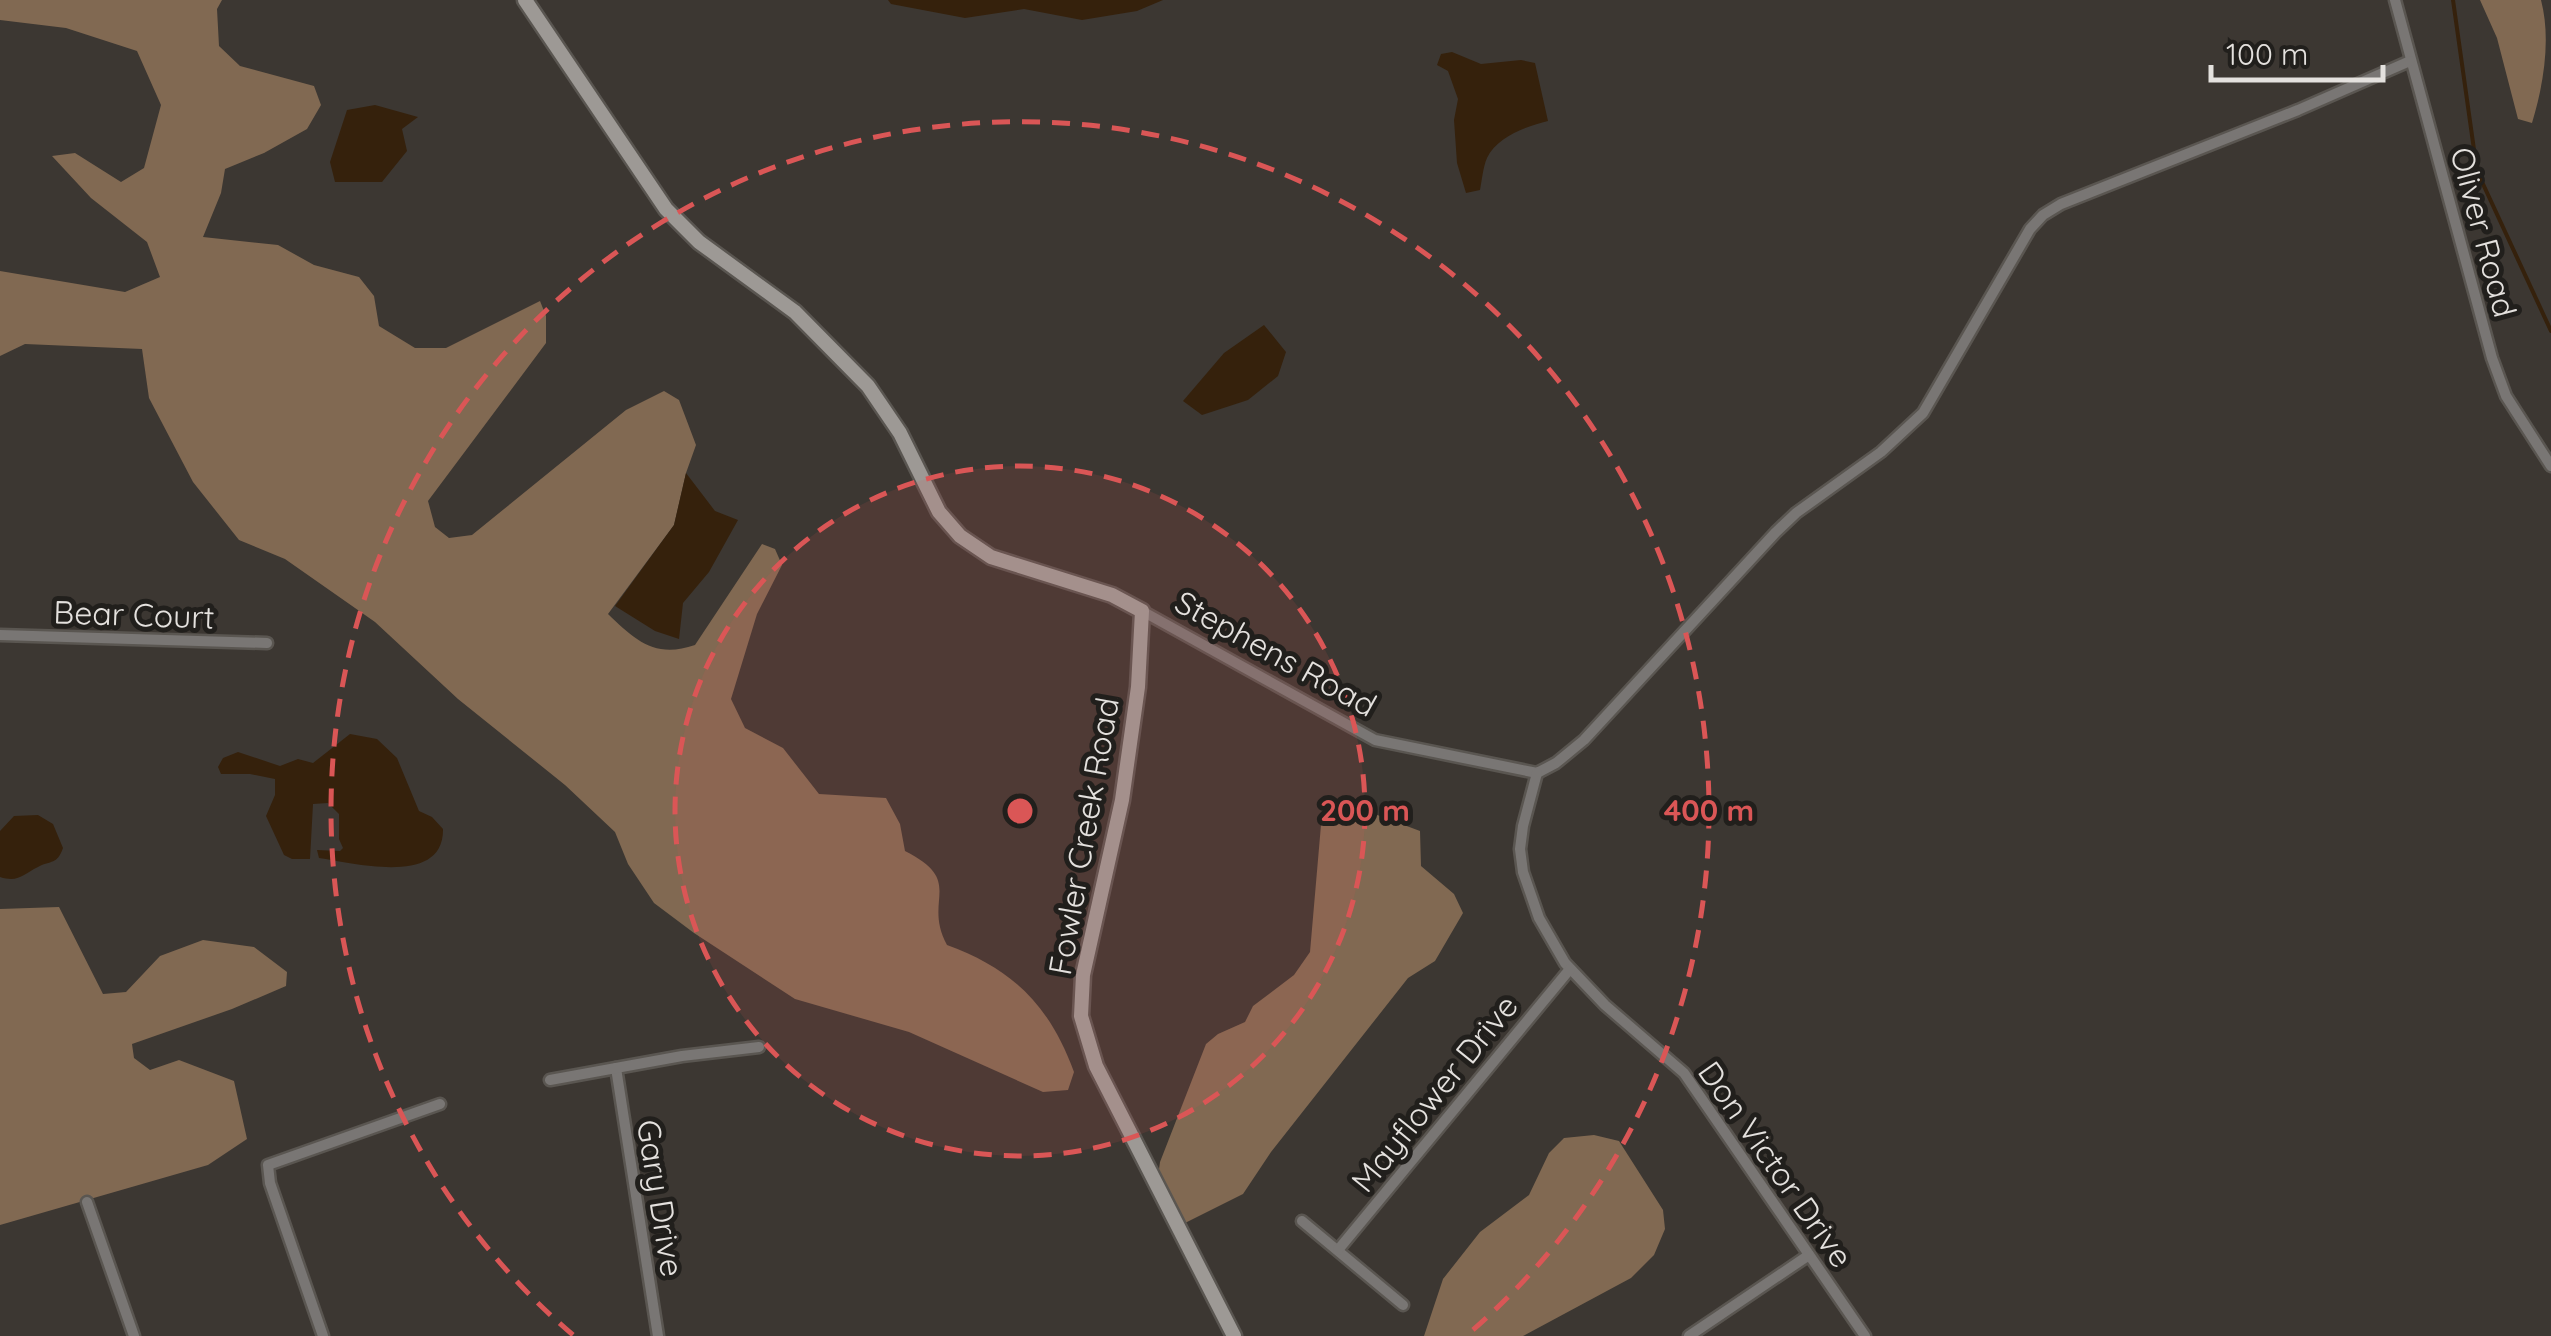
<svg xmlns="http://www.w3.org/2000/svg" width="2551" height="1336" viewBox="0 0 2551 1336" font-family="Quicksand,sans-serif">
<rect width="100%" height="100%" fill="#3c3732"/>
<g fill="#816952">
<path d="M0,0H222L217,9L219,46L240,66L314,86L321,105L307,129L264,153L225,169L221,193L203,237L278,245L314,265L359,277L374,296L379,326L415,348H446L540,301L546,316V343L428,501L435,527L449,538L472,535L626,410L664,391L679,400L696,445L686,473L674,525L608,614C635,640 655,659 695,645L762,544L775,549L782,565L757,614L731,699L745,728L783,748L819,794L886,798L900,824L905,851C966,882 922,899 947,945C1013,969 1050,1006 1074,1072L1068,1090L1043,1092L909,1032L795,999L694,933L654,903L628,864L615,832L565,785L458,699L375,622L285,559L239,540L193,482L149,398L142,349L25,344L0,356V271L125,292L160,277L147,242L91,198L52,156L75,153L121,182L144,168L161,105L137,51L66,28L0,20Z"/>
<path d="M2480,0H2541C2551,38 2544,83 2532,123L2518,119L2497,38Z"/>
<path d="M1349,808L1364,810L1420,831L1421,866L1454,894L1463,913L1435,961L1408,978L1271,1152L1243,1194L1179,1226L1157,1184L1160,1162L1206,1044L1218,1034L1245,1022L1253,1006L1294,975L1310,952L1321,825Z"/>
<path d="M59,907L103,994L126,992L160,956L203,940L254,947L287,972L286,986L232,1009L132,1044L134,1058L150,1070L179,1060L234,1081L247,1139L208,1165L0,1225V909Z"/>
<path d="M1594,1135L1619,1141L1663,1210L1665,1229L1654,1255L1631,1278L1523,1336H1424L1443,1279L1480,1232L1529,1195L1549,1153L1564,1138Z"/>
</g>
<g fill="#35210c">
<path d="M888,0H1163L1137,11L1082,20L1024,9L965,18L891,4Z"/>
<path d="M1452,52L1481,64L1521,60L1535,63L1548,121C1527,126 1497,137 1487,158C1483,167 1482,180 1480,190L1466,193L1457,163L1454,120L1458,99L1448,71L1437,65L1441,54Z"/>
<path d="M375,105L418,117L402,129L407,151L382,182H335L330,162L347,110Z"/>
<path d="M1264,325L1286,352L1278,376L1248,400L1202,415L1183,401L1224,353Z"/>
<path d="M686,473L715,511L738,520L709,572L683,603L679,639L655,631L615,606L674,525Z"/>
<path d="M350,734L377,739L397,758L419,811L432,817L443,829C444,887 354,863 319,858L317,850L340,851L343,848L339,839V814L328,803L313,804L310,859H292L284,855L266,816L275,795V779L250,774H221L218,767L223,758L238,752L280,766L298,759L313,763Z"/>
<path d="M38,815L53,824L63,848C57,865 51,860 38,867C23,874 19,883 0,877V831L14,816Z"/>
</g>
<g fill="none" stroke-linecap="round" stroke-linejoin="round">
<path stroke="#35210c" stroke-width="4" d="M2453,0L2477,171L2551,331"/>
<defs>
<g id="street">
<path d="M2395,0L2492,358L2506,396L2551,466"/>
<path d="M1142,611L1375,740L1537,773L1556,763L1584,740L1776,532L1796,513L1881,452L1923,413L2030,229L2043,215L2061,204L2298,110L2410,61"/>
<path d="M0,635L267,643"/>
<path d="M1537,773L1523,826L1520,849L1523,872L1539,918L1565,963L1605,1005L1684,1073L1865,1336"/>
<path d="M616,1068L658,1336"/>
<path d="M550,1080L682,1056L759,1047"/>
<path d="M87,1202L134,1336"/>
<path d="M1302,1221L1403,1305"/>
<path d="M1338,1250L1570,969"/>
<path d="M323,1336L270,1183L268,1165L440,1104"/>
<path d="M1689,1336L1809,1255"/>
</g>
<path id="secondary" d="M525,0L666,209L699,242L795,312L868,386L900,433L939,512L960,536L991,557L1112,595L1142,611L1138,687L1122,800L1083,975L1081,1016L1096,1066L1234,1336"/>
</defs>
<use href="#street" stroke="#5a5651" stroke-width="15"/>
<use href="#secondary" stroke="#5a5651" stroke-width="19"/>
<use href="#street" stroke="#797674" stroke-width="10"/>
<use href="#secondary" stroke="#9d9995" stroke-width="14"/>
</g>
<circle cx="1020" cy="811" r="345" fill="#da5656" fill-opacity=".12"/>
<g fill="none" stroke="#da5656" stroke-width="5" stroke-dasharray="18 12">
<circle cx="1020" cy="811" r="345"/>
<path d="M573 1335A689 689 0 1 1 1467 1335"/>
</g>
<g text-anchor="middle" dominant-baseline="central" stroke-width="10" stroke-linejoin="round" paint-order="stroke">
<g font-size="32" fill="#e4e1de" stroke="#211f1c">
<text transform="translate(2484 232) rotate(75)">Oliver Road</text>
<text transform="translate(134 614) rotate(2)">Bear Court</text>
<text transform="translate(1276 653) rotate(29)">Stephens Road</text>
<text transform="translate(1083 836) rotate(-80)">Fowler Creek Road</text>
<text transform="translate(1434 1093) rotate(-51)">Mayflower Drive</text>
<text transform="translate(1776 1164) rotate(55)">Don Victor Drive</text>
<text transform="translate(661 1198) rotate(81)">Gary Drive</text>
</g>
</g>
<circle cx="1020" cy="811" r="15" fill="#da5656" stroke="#211f1c" stroke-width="5"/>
<g font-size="30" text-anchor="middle" font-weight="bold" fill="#da5656" stroke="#211f1c" stroke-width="10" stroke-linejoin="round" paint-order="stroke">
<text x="1365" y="821">200 m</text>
<text x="1709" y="821">400 m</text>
</g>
<path d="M2211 65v15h172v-15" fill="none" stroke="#e4e1de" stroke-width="5"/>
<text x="2226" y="65" font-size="30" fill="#e4e1de" stroke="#211f1c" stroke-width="8" paint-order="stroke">100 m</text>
</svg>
